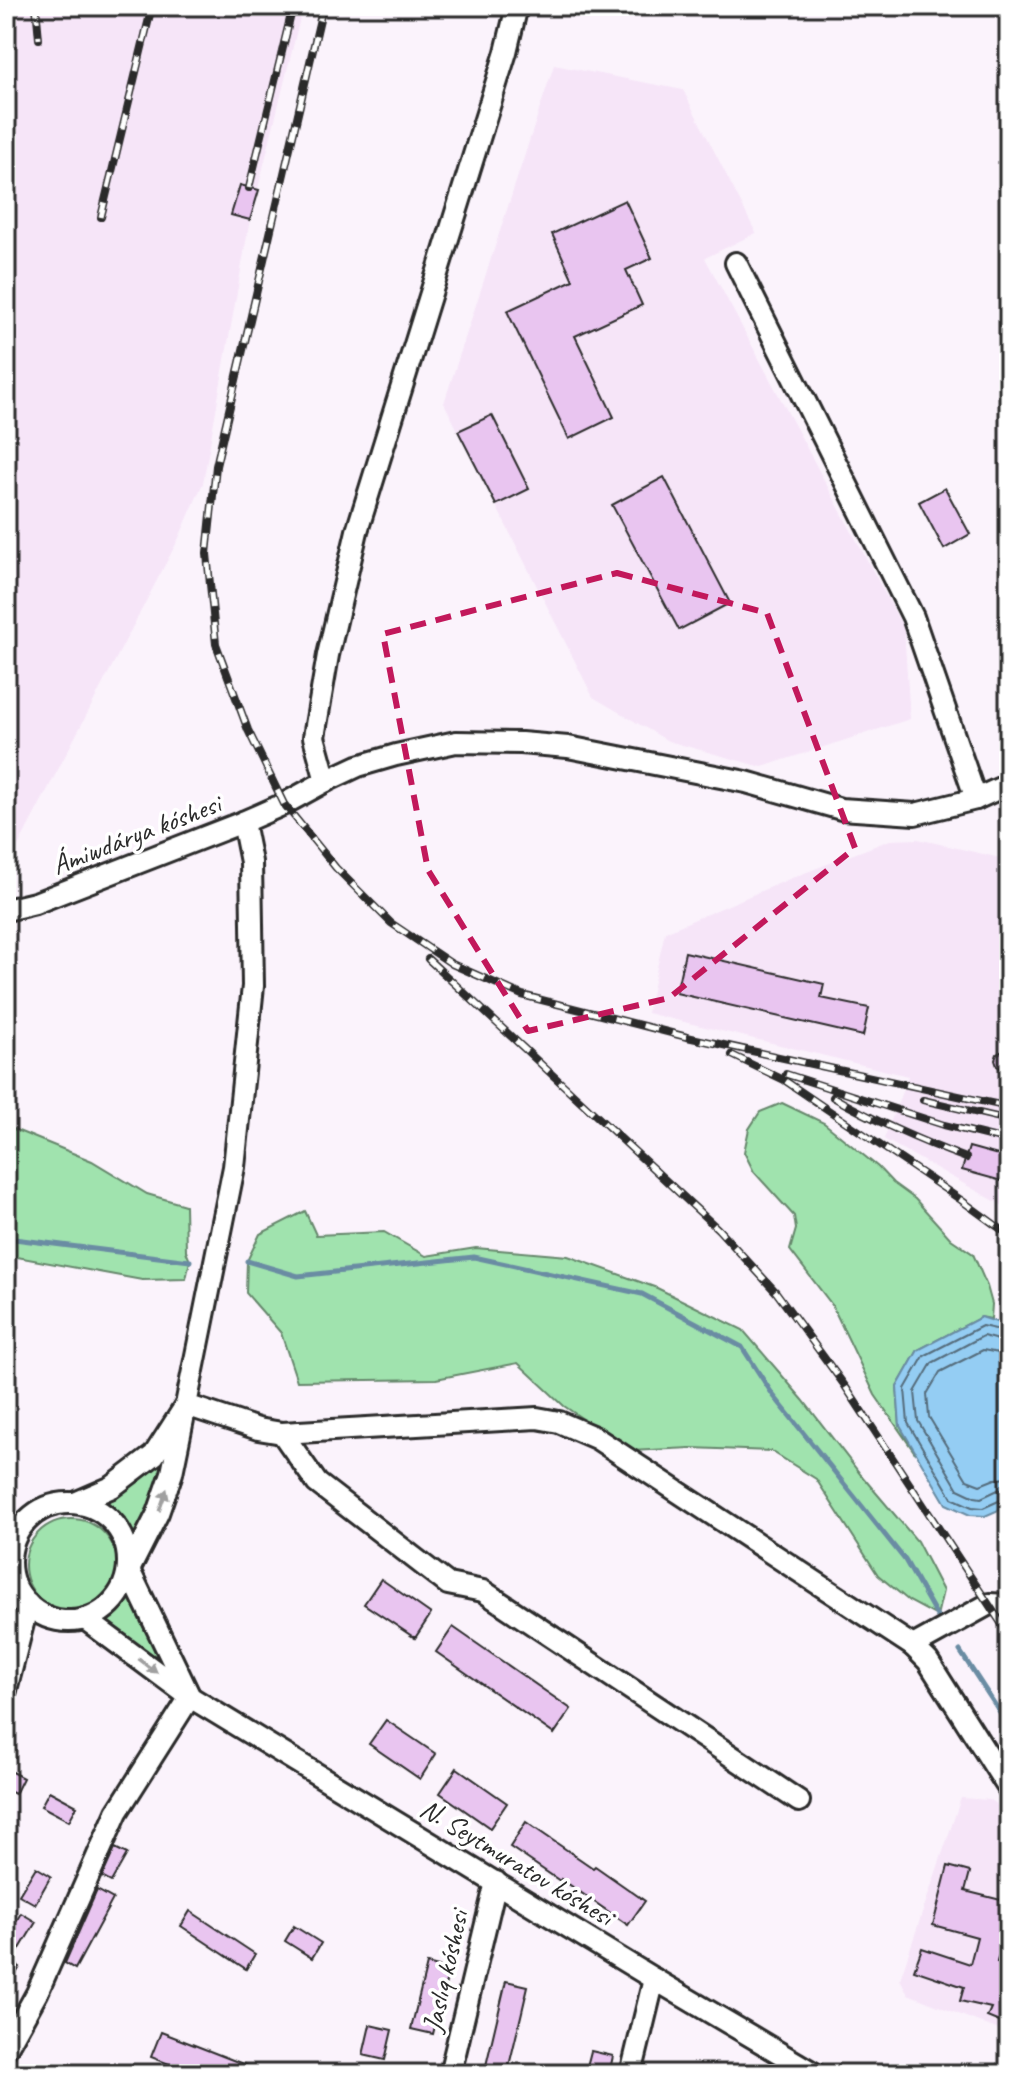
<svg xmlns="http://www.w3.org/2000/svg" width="1015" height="2080" viewBox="0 0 1015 2080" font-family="Caveat,sans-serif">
<rect width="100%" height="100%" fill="#fbf3fc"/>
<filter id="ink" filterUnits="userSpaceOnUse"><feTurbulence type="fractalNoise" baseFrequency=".0125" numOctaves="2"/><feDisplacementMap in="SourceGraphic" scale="16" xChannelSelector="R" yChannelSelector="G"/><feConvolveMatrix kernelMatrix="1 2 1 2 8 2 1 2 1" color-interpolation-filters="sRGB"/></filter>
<g filter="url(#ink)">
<g fill="#f6e5f8">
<path d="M6,6H303L249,225L203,483L178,540L6,869Z"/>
<path d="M554,65L683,90L756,233L705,258L904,629L910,719L762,767L668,741L593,697L444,403Z"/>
<path d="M918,839L1009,860V1209L884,1139L908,1076L647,1013L665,932L794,877L890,840Z"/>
<path d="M961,1798L990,1800L1009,1813V2034L908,1994L900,1979Z"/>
</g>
<g fill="#a0e3ae" stroke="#66876c" stroke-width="2">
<path d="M782,1103L824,1123L878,1167L893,1183L915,1199L951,1239L973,1254L987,1286L992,1304L991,1319L981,1317L918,1350L897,1387L900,1426L915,1453L875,1395L832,1305L790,1250L796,1229L794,1216L754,1172L744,1152L749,1129L760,1112Z"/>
<path d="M6,1126L92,1161L147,1194L185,1205L186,1251L190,1261L186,1279L142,1280L6,1255Z"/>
<path d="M305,1211L316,1235L384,1232L426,1256L476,1248L568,1256L657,1288L743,1330L803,1400L861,1475L917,1541L943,1591L937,1616L909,1601L878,1575L816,1479L771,1451L691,1448L630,1451L564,1406L518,1363L436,1379L297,1381L281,1333L246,1293L247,1261L260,1234Z"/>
<path d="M166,1454L158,1485L135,1542L125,1521L100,1501L137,1482Z"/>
<circle cx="71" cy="1565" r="46"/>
<path d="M131,1589L169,1674L97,1622C112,1613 122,1603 131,1589Z"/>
</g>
<path fill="#94cdf3" stroke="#6a8ca3" stroke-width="2" d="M981,1317L1009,1326V1508H1003L985,1516L970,1515L946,1504L900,1426L897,1387L918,1350Z"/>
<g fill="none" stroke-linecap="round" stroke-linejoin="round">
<g stroke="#556c7b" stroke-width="2">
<path d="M1009,1332L982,1326L924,1356L905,1389L908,1423L952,1498L972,1507L983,1508L1001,1500H1009"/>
<path d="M1009,1343L983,1336L932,1363L915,1392L918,1421L958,1489L975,1497L981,1498L998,1490H1009"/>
<path d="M1009,1355L983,1350L940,1372L927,1394L929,1417L941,1437L967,1480L980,1485L995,1479L1009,1478"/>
</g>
<g stroke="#6a8ca3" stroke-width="5">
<path d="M6,1238L190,1261"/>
<path d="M247,1261L298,1276L474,1257L642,1294L742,1347L773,1395L905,1560L937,1616"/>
<path d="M960,1651L1009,1726"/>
</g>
</g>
<g fill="#e9c5f0" stroke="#2b2b2b" stroke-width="2">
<path d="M240,185L259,190L250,220L231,215Z"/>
<path d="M625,200L652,258L626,270L642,305L575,336L614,417L569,439L507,311L573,280L552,234Z"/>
<path d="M492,415L529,489L496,505L458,431Z"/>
<path d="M664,477L730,603L679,630L612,505Z"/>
<path d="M945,488L970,534L944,549L919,502Z"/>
<path d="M685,952L824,984L821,998L869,1008L863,1036L676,993Z"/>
<path d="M1009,1048V1073L997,1066L995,1060L997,1054Z"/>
<path d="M969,1147L1009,1158V1183L962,1170Z"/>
<path d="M381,1579L431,1614L415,1638L364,1604Z"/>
<path d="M453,1627L571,1709L554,1734L436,1652Z"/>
<path d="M386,1720L436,1754L420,1779L369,1744Z"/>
<path d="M457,1768L507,1803L490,1828L440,1793Z"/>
<path d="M6,1769L23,1778L15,1794L6,1789Z"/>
<path d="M49,1791L77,1806L69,1821L41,1806Z"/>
<path d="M526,1822L593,1868L595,1866L645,1901L628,1925L561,1879L560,1881L510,1847Z"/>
<path d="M115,1848L127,1854L111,1882L102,1877Z"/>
<path d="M948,1866L970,1872L965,1891L1009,1902V1917L997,1962L1009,1965V2026L987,2017L991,2008L960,2001L964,1987L914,1970L922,1948L970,1964L977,1937L933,1925Z"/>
<path d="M36,1867L51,1876L35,1904L19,1895Z"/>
<path d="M97,1890L113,1899L75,1969L65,1963Z"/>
<path d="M190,1911L255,1954L246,1969L181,1926Z"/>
<path d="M21,1913L36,1922L12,1962L20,1967L6,1990V1938Z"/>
<path d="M294,1926L321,1943L312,1958L285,1941Z"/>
<path d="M427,1964L449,1970L433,2034L411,2029Z"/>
<path d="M506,1981L528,1986L521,2016L507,2074H484Z"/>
<path d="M370,2025L392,2030L385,2060L363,2055Z"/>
<path d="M161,2032L266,2073V2074H195L151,2057Z"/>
<path d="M591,2051L613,2056L609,2074H585Z"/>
</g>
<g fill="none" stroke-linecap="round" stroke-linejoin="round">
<defs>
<g id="minor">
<path d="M736,263L913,617L976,799"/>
<path d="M326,781L314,737L328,655L357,531L506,52L517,6"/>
<path d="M243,822L251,862L253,986L234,1167L186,1405L258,1429L282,1433L537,1418L559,1422L596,1438L913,1646L928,1661L1009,1789"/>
<path d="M6,910L35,903L243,822L284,804L326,781L358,766L396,755L456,742L521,743L568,747L746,782L841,809L915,814L976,799L1009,784"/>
<path d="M282,1433L317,1483L448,1584L483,1591L799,1801"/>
<path d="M75,1503L112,1487L154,1455L186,1405L172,1473L158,1513L129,1570L190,1697L85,1619"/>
<circle cx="69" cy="1562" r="59"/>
<path d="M6,1598L28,1604L6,1690"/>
<path d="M913,1646L989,1604L1009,1605"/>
<path d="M6,2049L37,1993L117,1812L190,1697L654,1979L815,2074"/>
<path d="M450,2074L496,1882"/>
<path d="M631,2074L654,1979"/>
</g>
</defs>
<use href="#minor" stroke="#2b2b2b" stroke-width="26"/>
<use href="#minor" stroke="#fff" stroke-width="20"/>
<defs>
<g id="rail">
<path d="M36,6L39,39"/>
<path d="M323,6L216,466L207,554L216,644L248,730L284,804L336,868L391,923L452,964L522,995L687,1037L1009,1107"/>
<path d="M249,188L293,6"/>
<path d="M101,217L152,6"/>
<path d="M428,959L718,1229L776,1292L845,1386L1009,1635"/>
<path d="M732,1055L784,1080L961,1200L1009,1235"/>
<path d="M786,1074L944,1125L1009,1141"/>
<path d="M833,1097C875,1121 920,1141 966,1158"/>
<path d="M923,1100L1009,1120"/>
</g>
</defs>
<use href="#rail" stroke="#2b2b2b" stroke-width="8"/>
<use href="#rail" stroke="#fff" stroke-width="5" stroke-dasharray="15" stroke-linecap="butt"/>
</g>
<defs><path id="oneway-solid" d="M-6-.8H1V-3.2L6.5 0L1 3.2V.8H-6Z" transform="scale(2)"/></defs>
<g fill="#a0a0a0">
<use href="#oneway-solid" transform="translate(163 1500) rotate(-71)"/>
<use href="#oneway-solid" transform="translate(148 1666) rotate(37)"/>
</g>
</g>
<path fill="none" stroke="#c2185b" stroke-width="6" stroke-dasharray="16 10" stroke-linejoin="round" d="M617,573L767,613L855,848L669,998L528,1031L428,870L383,634Z"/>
<g text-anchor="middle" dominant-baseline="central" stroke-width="7" stroke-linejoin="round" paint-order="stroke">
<g font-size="28" fill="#2b2b2b" stroke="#fff">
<text transform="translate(136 834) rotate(-21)">Ámiwdárya kóshesi</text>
<text transform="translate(517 1862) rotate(31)">N. Seytmuratov kóshesi</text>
<text transform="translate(445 1971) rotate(-77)">Jaslıq kóshesi</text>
</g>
</g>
<rect width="1015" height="2080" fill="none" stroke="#fff" stroke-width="32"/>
<rect x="16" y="16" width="983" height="2048" fill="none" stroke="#2b2b2b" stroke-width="3" filter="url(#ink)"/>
</svg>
